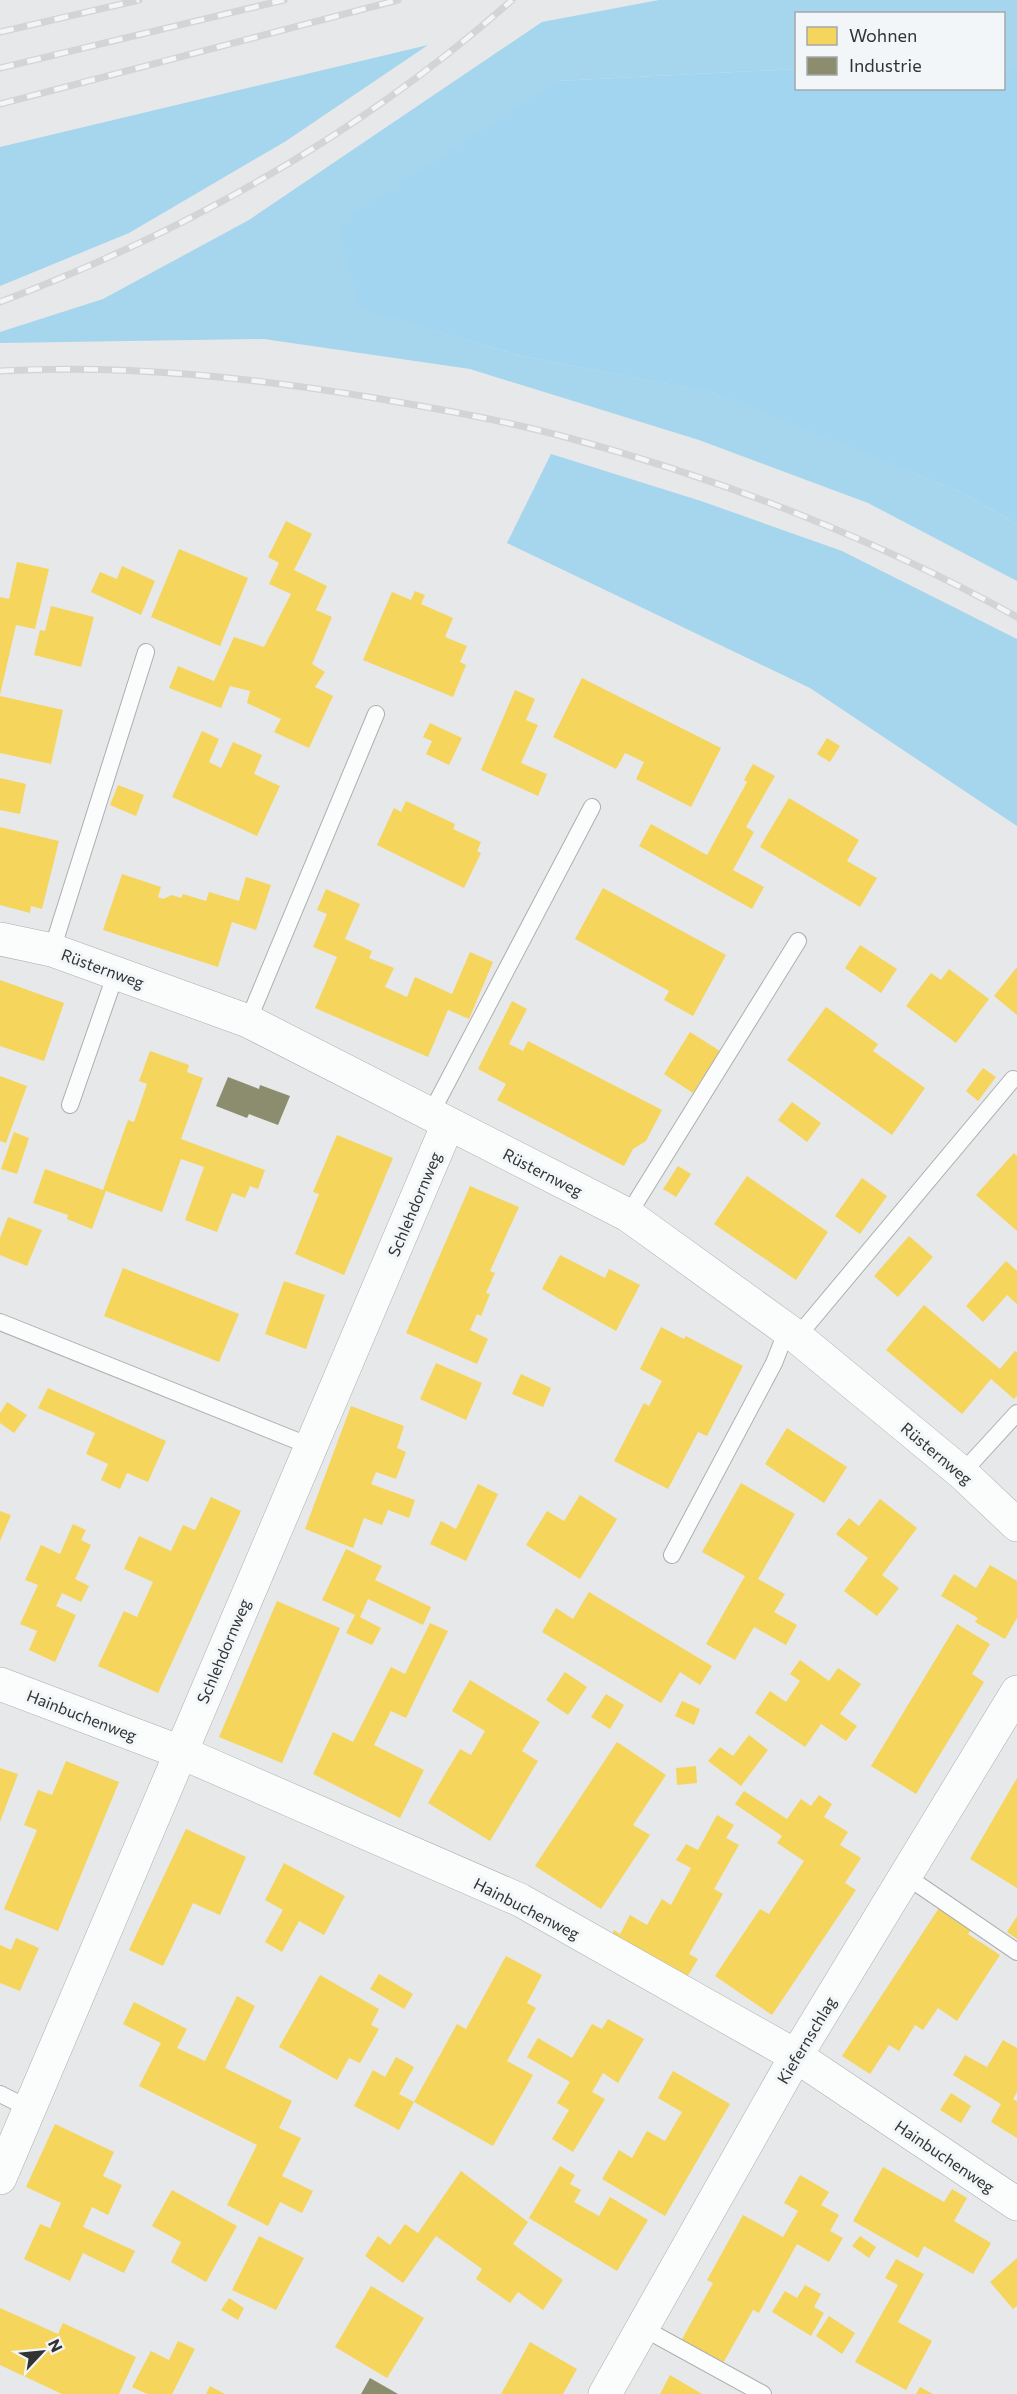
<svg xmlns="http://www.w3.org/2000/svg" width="1017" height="2394" viewBox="0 0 1017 2394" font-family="Commissioner,sans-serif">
<rect width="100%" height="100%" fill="#e6e8ea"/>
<g fill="#a6d5ee">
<path d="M659,0H1017V70H1004V14H796V69L557,81L360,309L521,356L716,393L963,493L1017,524V581L868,503L699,440L470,369L264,339L0,343V332L103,299L249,220L542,22Z"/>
<path d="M428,45L286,141L129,233L0,286V147Z"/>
<path d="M551,454L701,501L842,551L1017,639V826L810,688L507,543Z"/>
</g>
<path fill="#a1d5f0" d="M796,69V88H1004V70H1017V524L963,493L715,393L521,356L359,309L340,224L557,81Z"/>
<g fill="#f6d55c">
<path d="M286,521L312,534L294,570L327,586L316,610L332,617L312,664L325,672L315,687L333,696L309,748L274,732L281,719L247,703L250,691L230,686L221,708L169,688L178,666L214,681L234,637L264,647L291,594L269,584L279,563L268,557Z"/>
<path d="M179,549L248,578L220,646L151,617Z"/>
<path d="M17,562L49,569L35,629L16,625L0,695V597L9,599Z"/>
<path d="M122,566L155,581L141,615L91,592L100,572L117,579Z"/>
<path d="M415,591L425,595L421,604L453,618L445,637L467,646L460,662L466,665L453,697L363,660L392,592L411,600Z"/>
<path d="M51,606L94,617L81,667L34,655L40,630L45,631Z"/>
<path d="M582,678L721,748L691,807L636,779L644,762L625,753L616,769L553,737Z"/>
<path d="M515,690L535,699L526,720L538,725L521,763L547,774L538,796L481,770Z"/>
<path d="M0,696L63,710L51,764L0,753Z"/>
<path d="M430,723L462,738L449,765L426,754L432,741L423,737Z"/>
<path d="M202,731L219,739L209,762L221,768L233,742L262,755L254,774L280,786L257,836L172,797Z"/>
<path d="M827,738L840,746L830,762L817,754Z"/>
<path d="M753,764L775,776L746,827L754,832L733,870L764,887L752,909L639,846L651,824L707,855L747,782L744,780Z"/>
<path d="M0,778L26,784L20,814L0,810Z"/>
<path d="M118,785L144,795L136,816L110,805Z"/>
<path d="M789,798L859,840L847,861L877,878L860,907L760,847Z"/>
<path d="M406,801L455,824L453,829L481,842L477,851L481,853L464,888L377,845L394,808L401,812Z"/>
<path d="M0,827L59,841L42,909L31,906L30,913L0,905Z"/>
<path d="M122,874L161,887L158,897L163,899L172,895L181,898L183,894L206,901L209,892L239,901L246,877L271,885L256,930L232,922L218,967L103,930Z"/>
<path d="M603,888L726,955L693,1016L664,1000L669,991L575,939Z"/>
<path d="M326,889L360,904L345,939L372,951L369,958L394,968L385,987L407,997L415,977L452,994L470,952L493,962L469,1019L448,1010L428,1057L315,1008L337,957L313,947L327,914L317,910Z"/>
<path d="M860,945L897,969L881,993L845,968Z"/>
<path d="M1017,967V1015L994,996Z"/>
<path d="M949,969L989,999L956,1043L906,1006L931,973L941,980Z"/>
<path d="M0,980L64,1003L44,1061L0,1046Z"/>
<path d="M512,1001L527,1009L509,1044L523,1051L528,1041L662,1110L646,1141L633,1149L624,1166L497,1100L506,1084L478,1069Z"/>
<path d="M826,1007L878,1044L873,1051L925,1088L892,1135L787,1060Z"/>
<path d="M690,1032L720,1051L693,1093L664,1074Z"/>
<path d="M150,1051L189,1065L187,1072L203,1078L181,1139L265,1170L258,1189L250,1186L245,1198L232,1193L217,1232L185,1220L204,1167L181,1159L162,1212L106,1191L92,1229L67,1219L68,1215L33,1203L45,1169L103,1190L128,1120L134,1122L147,1084L139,1081Z"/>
<path d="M983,1068L996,1077L978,1101L966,1091Z"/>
<path d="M0,1076L27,1086L6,1143L0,1141Z"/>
<path d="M792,1102L821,1123L807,1142L778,1120Z"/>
<path d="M14,1132L29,1138L17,1174L1,1169Z"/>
<path d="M337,1135L393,1158L344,1275L295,1254L319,1194L313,1192Z"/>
<path d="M1014,1153L1017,1156V1231L976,1195Z"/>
<path d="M678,1166L691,1174L676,1197L663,1189Z"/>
<path d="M747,1176L828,1232L796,1280L714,1224Z"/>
<path d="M862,1178L887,1196L860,1234L835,1216Z"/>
<path d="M470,1186L519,1207L490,1271L495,1273L486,1293L490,1294L481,1316L477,1314L470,1330L488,1339L477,1364L406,1333Z"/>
<path d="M8,1217L42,1230L27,1266L0,1255V1238Z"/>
<path d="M909,1236L933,1257L898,1297L874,1276Z"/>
<path d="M560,1255L605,1278L609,1269L640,1285L616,1331L542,1289Z"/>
<path d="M1006,1261L1017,1271V1304L1007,1295L983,1322L966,1306Z"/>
<path d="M123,1268L239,1314L219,1362L104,1316Z"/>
<path d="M284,1281L325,1295L306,1349L265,1334Z"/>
<path d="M924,1305L1000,1369L1015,1351L1017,1352V1396L1014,1399L991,1379L962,1414L886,1350Z"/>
<path d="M661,1327L684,1339L686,1336L743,1366L707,1436L698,1432L668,1489L614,1461L644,1403L649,1406L662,1381L640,1369Z"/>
<path d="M436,1363L482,1383L466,1420L420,1399Z"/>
<path d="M521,1374L551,1388L543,1407L512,1394Z"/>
<path d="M48,1388L166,1441L148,1482L127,1473L120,1489L101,1480L108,1464L86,1454L95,1433L38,1408Z"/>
<path d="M7,1402L27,1415L14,1433L0,1423V1413Z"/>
<path d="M351,1406L404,1426L397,1448L406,1452L396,1479L376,1472L371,1484L415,1500L409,1518L388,1510L382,1525L364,1518L353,1548L305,1529Z"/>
<path d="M787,1428L847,1467L824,1503L765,1464Z"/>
<path d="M741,1483L795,1514L758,1579L785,1594L774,1612L797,1625L786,1645L754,1627L735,1660L706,1644L745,1576L702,1552Z"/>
<path d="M478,1484L498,1494L466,1561L430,1544L441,1521L456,1529Z"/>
<path d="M580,1495L617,1519L580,1579L526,1545L547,1511L564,1521Z"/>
<path d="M211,1497L241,1511L158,1693L98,1666L124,1611L137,1617L153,1582L124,1569L139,1536L171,1551L183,1525L195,1530Z"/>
<path d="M880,1499L917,1528L882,1575L899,1588L877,1616L844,1591L868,1558L836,1534L849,1518L859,1526Z"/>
<path d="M0,1511L11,1515L0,1541Z"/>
<path d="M73,1524L86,1530L81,1540L91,1545L75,1579L89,1586L81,1602L62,1593L56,1606L76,1615L55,1662L29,1650L37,1631L20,1624L38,1585L25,1580L41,1545L60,1554Z"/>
<path d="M346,1549L382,1566L375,1580L431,1607L423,1625L368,1599L360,1617L381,1628L372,1645L346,1633L355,1615L322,1600Z"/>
<path d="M990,1565L1017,1581V1618L1005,1639L975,1622L978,1618L941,1596L954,1574L976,1588Z"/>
<path d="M589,1592L712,1666L700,1685L680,1672L661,1703L542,1632L556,1608L573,1619Z"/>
<path d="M277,1601L340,1628L282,1763L219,1737Z"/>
<path d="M430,1623L448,1631L406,1718L391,1711L374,1745L424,1770L400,1818L313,1774L333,1732L353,1742L391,1667L405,1674Z"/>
<path d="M957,1624L990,1644L972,1674L984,1682L916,1794L871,1766Z"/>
<path d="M800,1660L829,1681L838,1668L861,1684L840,1714L857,1726L846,1741L821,1724L805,1747L755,1713L770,1691L786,1702L800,1681L790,1674Z"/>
<path d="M565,1672L587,1687L568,1715L546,1700Z"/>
<path d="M470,1680L540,1722L522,1751L538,1761L490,1841L428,1803L460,1749L471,1755L485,1731L452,1711Z"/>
<path d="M606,1694L624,1705L610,1729L591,1717Z"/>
<path d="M682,1701L700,1709L694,1725L675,1716Z"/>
<path d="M749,1735L768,1750L741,1786L708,1761L720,1747L733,1756Z"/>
<path d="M617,1742L666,1775L633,1825L650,1835L601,1909L535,1866Z"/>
<path d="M66,1761L119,1782L58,1931L4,1909L37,1830L24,1825L38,1790L52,1795Z"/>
<path d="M696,1766L697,1783L677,1785L676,1768Z"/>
<path d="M0,1768L18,1774L0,1822Z"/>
<path d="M1017,1778V1888L970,1859Z"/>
<path d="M744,1791L787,1819L801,1799L811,1806L819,1795L832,1804L824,1817L848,1832L840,1845L861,1858L845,1883L856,1890L772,2015L715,1976L760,1909L769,1914L804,1861L777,1843L782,1836L735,1804Z"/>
<path d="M717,1815L734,1825L726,1838L739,1845L714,1889L723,1894L689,1954L698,1959L683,1984L608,1941L614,1930L620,1934L630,1915L647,1925L662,1899L671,1905L691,1868L676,1860L686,1844L698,1850Z"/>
<path d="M186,1829L246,1857L220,1915L193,1903L163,1966L129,1950Z"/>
<path d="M284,1863L345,1896L324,1935L299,1921L282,1952L265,1942L283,1910L265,1900Z"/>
<path d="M939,1908L975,1924L968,1934L1000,1955L957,2021L938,2008L923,2030L915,2025L899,2051L889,2045L870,2074L842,2056Z"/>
<path d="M1017,1916V1939L1007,1932Z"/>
<path d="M16,1938L39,1948L20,1991L0,1983V1945L11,1950Z"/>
<path d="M506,1956L542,1975L527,2003L536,2008L507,2061L533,2075L493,2146L414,2102L457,2024L466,2029Z"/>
<path d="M379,1974L413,1994L404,2009L370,1989Z"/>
<path d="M320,1975L379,2009L371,2025L379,2029L360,2063L349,2058L337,2080L279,2047Z"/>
<path d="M237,1996L255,2006L225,2068L292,2101L279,2128L301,2138L282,2176L313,2191L302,2213L280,2202L268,2226L227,2205L257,2145L139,2086L161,2043L123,2024L134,2002L187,2029L177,2048L205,2061Z"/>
<path d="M608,2019L644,2039L618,2083L603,2073L592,2092L605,2099L573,2152L552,2139L569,2110L557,2103L570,2082L527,2057L538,2038L572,2058L592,2024L602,2029Z"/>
<path d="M1003,2040L1017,2048V2092L1013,2099L1017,2101V2138L991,2122L1001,2104L953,2075L965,2055L987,2067Z"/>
<path d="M396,2057L414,2067L399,2094L414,2102L399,2130L354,2106L373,2070L385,2077Z"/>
<path d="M673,2071L730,2104L665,2216L602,2179L619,2150L632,2158L647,2131L665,2141L682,2112L658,2098Z"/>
<path d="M951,2093L971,2106L961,2123L940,2110Z"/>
<path d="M55,2124L114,2152L103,2176L122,2185L108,2215L92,2207L83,2227L135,2251L124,2273L83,2253L70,2281L24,2259L40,2224L50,2228L61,2203L26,2187Z"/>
<path d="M560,2166L575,2175L570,2184L581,2190L574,2202L599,2216L610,2197L648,2220L617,2271L529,2218Z"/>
<path d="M883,2167L944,2202L952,2189L967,2198L954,2221L991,2243L973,2274L924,2246L918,2258L853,2221Z"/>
<path d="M461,2171L528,2222L513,2244L563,2280L543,2310L518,2292L510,2303L476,2279L482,2269L436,2236L403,2283L365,2256L378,2236L390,2245L405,2224L418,2233Z"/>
<path d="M800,2175L829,2192L821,2205L839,2215L830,2231L843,2238L829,2262L797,2244L759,2313L753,2310L722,2365L681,2341L713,2283L707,2280L743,2215L783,2237L798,2211L784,2203Z"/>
<path d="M172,2190L237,2226L206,2282L171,2262L181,2242L152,2226Z"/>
<path d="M259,2236L304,2258L276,2310L232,2290Z"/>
<path d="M860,2236L876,2247L869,2258L852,2246Z"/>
<path d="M1017,2258V2306L1013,2309L990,2282Z"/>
<path d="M896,2259L924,2274L898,2322L932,2341L906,2390L855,2362L898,2285L885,2278Z"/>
<path d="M805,2285L821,2294L814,2307L824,2313L811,2336L772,2312L785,2291L797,2298Z"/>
<path d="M371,2286L424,2318L387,2378L335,2347Z"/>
<path d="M229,2298L244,2308L238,2320L221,2310Z"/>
<path d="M0,2308L58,2334L63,2323L136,2357L119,2394H62L0,2365Z"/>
<path d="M829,2316L855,2333L842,2354L816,2336Z"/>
<path d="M178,2341L195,2349L172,2394H147L132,2387L151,2351L169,2360Z"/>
<path d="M530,2342L577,2369L563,2394H501Z"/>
<path d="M670,2375L702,2394H660Z"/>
<path d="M210,2386L225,2394H206Z"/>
<path d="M920,2387L933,2394H916Z"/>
</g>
<g fill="#8c8c6e">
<path d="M228,1077L259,1089L260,1085L290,1096L278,1125L249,1114L247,1118L216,1106Z"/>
<path d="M370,2378L398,2394H361Z"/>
</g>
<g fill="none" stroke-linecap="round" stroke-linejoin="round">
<defs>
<g id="service">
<path d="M52,950L146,652"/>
<path d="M248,1021L376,714"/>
<path d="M70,1105L116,973"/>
<path d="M430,1115L592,807"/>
<path d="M628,1215L798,941"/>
<path d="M0,1322L310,1446"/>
<path d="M797,1337L1013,1079"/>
<path d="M962,1473L1017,1413"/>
<path d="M672,1555L774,1363L787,1330"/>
<path d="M906,1876L1017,1952"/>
<path d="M0,2094L30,2109"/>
<path d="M643,2328L763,2394"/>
</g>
<g id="minor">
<path d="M0,939L52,950L248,1021L628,1215L797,1337L962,1473L1017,1525"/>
<path d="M0,1684L180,1752L520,1900L796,2056L1017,2204"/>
<path d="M0,2178L448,1124"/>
<path d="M605,2394L796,2056L1017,1692"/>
</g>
</defs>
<use href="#service" stroke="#adaeaf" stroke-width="18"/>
<use href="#minor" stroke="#adaeaf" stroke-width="34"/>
<use href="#service" stroke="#fbfcfc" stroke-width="16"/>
<use href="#minor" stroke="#fbfcfc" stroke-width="33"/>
<defs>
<g id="rail">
<path d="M0,32L139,0"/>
<path d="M0,68L284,0"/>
<path d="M0,104L398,0"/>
<path d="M0,302C188,231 362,133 512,0"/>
<path d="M0,371C128,364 256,378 381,399C444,410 507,421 569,438C722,479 878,540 1017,617"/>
</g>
</defs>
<use href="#rail" stroke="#d3d4d4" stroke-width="7"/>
<use href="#rail" stroke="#f2f6f8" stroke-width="4.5" stroke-dasharray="14" stroke-linecap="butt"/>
</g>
<g text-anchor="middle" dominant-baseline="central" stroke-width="6" stroke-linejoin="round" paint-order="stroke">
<g font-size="16" fill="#323334" stroke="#f2f6f8">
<text transform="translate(103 968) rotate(20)">Rüsternweg</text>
<text transform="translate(543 1172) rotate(27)">Rüsternweg</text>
<text transform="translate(414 1204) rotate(-67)">Schlehdornweg</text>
<text transform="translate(937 1453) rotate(40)">Rüsternweg</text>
<text transform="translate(223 1651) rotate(-67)">Schlehdornweg</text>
<text transform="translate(82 1715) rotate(21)">Hainbuchenweg</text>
<text transform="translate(527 1908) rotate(27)">Hainbuchenweg</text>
<text transform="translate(806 2040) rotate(-59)">Kiefernschlag</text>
<text transform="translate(945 2156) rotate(34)">Hainbuchenweg</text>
</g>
</g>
<rect x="795" y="12" width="210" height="78" fill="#f2f6f8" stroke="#a5a8aa" stroke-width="1.5"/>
<rect x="807" y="27" width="30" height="18" fill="#f6d55c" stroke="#a5a8aa" stroke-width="1.5"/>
<text x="849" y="42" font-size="18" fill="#323334">Wohnen</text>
<rect x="807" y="57" width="30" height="18" fill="#8c8c6e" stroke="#a5a8aa" stroke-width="1.5"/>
<text x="849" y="72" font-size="18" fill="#323334">Industrie</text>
<g transform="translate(42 2352) rotate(64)" stroke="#f2f6f8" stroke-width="4.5" paint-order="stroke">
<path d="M0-4.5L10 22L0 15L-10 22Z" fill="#323334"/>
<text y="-9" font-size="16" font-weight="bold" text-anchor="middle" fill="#323334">N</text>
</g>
</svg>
